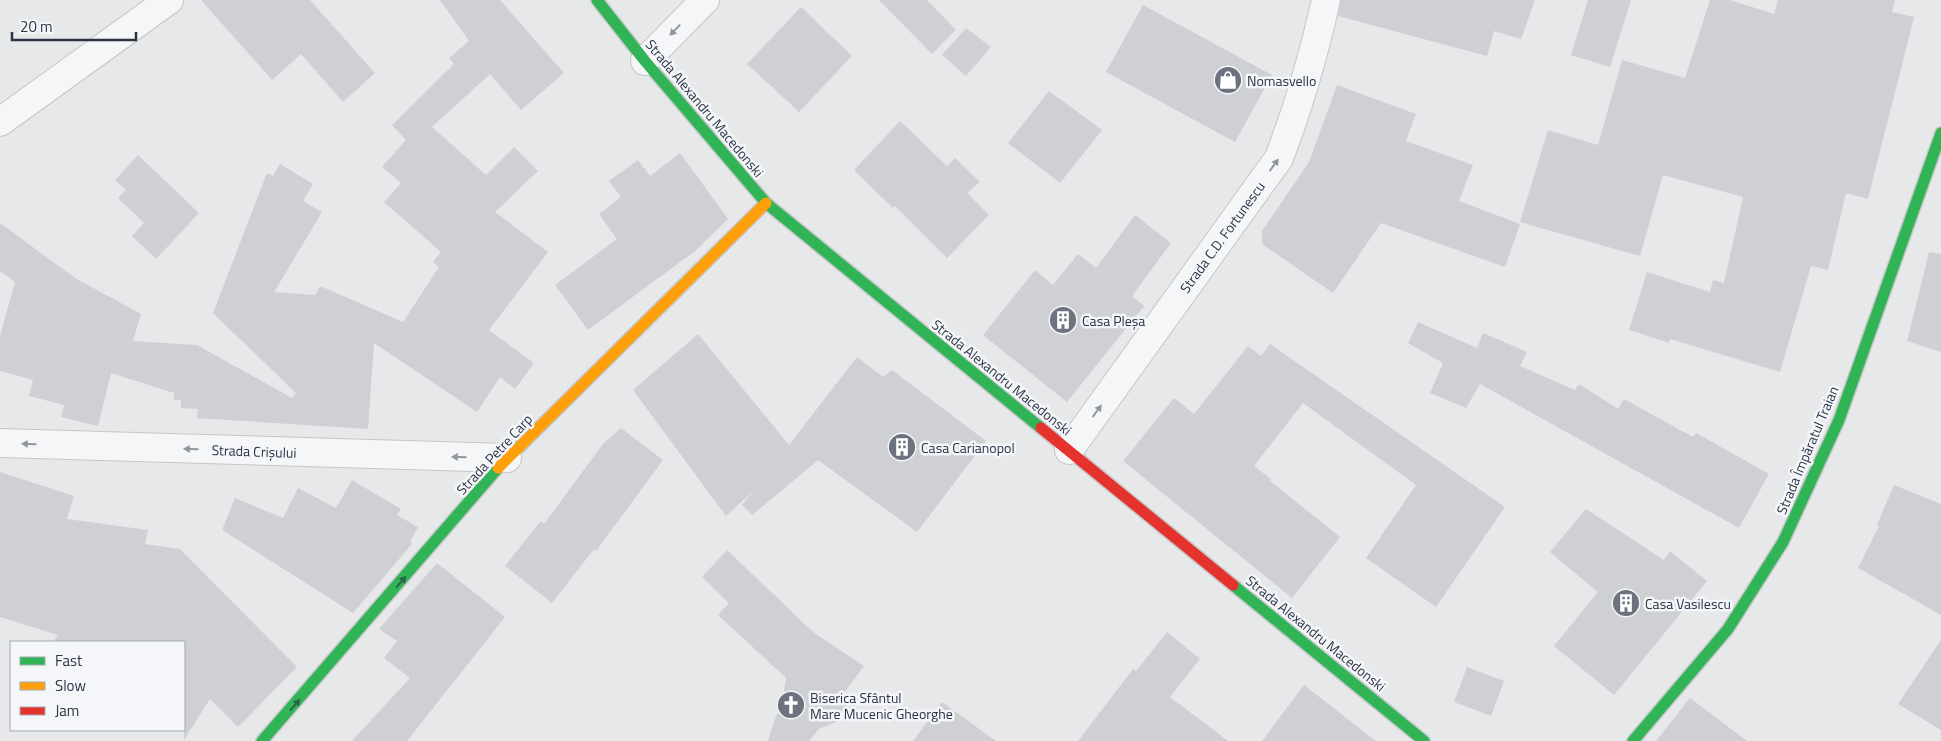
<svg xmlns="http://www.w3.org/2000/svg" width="1941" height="741" viewBox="0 0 1941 741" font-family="'Titillium Web',sans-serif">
<rect width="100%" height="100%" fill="#e6e8ea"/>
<g fill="#ced0d3">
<path d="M201,0H310L375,73L343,102L301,54L272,80Z"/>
<path d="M440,0H500L564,73L521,110L490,74L432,127L486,175L514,147L538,171L495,212L548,252L489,330L534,363L515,389L500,377L477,412L374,343L368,429L197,418L198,409L181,408V400H174V393L111,373L98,426L61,417L64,405L29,396L33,380L0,371V336L15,282L0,271V223L75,278L141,314L133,341L197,345L292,398L296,393L213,313L267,173L273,176L280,164L313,184L303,201L322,212L274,292L315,295L320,286L403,322L439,267L433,262L441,252L384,202L401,183L382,167L406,140L392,125L454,64L449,58L469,41Z"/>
<path d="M879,0H927L956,30L932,54Z"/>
<path d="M1341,0H1535L1521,39L1494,31L1487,56L1338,16Z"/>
<path d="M1588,0H1631L1610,67L1571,55Z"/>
<path d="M1710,0H1730L1774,14L1778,0H1895L1892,12L1914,17L1868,199L1846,193L1828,270L1811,266L1780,372L1670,339L1669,343L1629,330L1647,272L1710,292L1713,280L1724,283L1743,197L1663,175L1640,256L1520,222L1548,130L1598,145L1622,60L1685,78Z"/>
<path d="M1143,5L1272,75L1235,142L1106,72Z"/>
<path d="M801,7L852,56L799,112L747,64Z"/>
<path d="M966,28L991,47L966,76L942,55Z"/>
<path d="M1337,85L1416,114L1406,141L1473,165L1459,201L1520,224L1505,267L1381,223L1333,293L1262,244V231L1309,162Z"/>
<path d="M1049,91L1102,130L1060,183L1008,143Z"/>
<path d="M900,121L947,166L955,158L980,182L967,193L989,215L947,258L895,206L893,208L854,170Z"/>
<path d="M680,153L728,219L695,251L588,330L555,285L617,239L599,214L621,197L609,181L638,160L650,176Z"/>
<path d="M138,155L199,213L156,259L132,236L144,223L118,198L126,190L115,180Z"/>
<path d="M1135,215L1171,243L1132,296L1144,306L1067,402L983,335L1035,270L1053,285L1078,254L1096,268Z"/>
<path d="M1929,252L1941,254V352L1907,341Z"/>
<path d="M1418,322L1477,348L1483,333L1527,352L1520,366L1575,390L1579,384L1618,409L1624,399L1693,437L1696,433L1769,474L1739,528L1480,384L1466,408L1430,393L1443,363L1408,343Z"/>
<path d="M698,334L789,445L857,357L883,377L892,370L986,441L917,532L818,460L752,515L742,505L753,491L726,516L633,390Z"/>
<path d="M1270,344L1505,507L1436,607L1366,558L1416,485L1303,403L1254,466L1271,479L1270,481L1340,537L1292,598L1123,461L1174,398L1194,414L1248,346L1261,356Z"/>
<path d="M621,428L663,460L596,551L594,549L552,603L505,566L541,521L544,524L603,444Z"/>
<path d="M0,472L74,496L67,519L148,530L145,544L180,549L297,667L238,727L210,699L184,740V642H53L58,635L0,617Z"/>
<path d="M352,480L401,509L397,515L418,527L410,542L412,544L353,613L222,530L235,498L283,518L298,488L336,508Z"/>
<path d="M1894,485L1941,504V615L1858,568L1879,526L1877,525Z"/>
<path d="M1586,509L1664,560L1670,551L1707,581L1614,695L1554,646L1598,592L1550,552Z"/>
<path d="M727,550L813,632L864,666L844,693L846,709L841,720L819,729L809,741H768L776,716L787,702L784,690L786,678L718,615L729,603L702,577Z"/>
<path d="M437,563L505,617L407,741H352L410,678L384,658L397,641L379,629Z"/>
<path d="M1167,632L1200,659L1170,697L1228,741H1078L1133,669L1136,671Z"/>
<path d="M1941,640V730L1898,704Z"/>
<path d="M1467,667L1504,681L1491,716L1454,702Z"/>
<path d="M1304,685L1376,741H1262Z"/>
<path d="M1690,698L1747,741H1656Z"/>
<path d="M942,702L996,741H913Z"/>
</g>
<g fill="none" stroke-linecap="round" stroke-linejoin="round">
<defs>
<g id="street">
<path d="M645,61L705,0"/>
<path d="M0,122L169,0"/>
<path d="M0,443L507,458"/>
<path d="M1069,450L1279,158C1299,106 1314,54 1326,0"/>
</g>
<g id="fast">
<path d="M597,0L645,61L766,203L1041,428"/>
<path d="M1233,585L1424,741"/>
<path d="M262,741L498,468"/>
<path d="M1633,741L1728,629L1783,542L1839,420L1941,133"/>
</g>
<path id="slow" d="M498,468L766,203"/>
<path id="jam" d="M1041,428L1233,585"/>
</defs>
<use href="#street" stroke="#c4c6c8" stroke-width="30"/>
<use href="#fast" stroke="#c4c6c8" stroke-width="14"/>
<use href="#slow" stroke="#c4c6c8" stroke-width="14"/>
<use href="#jam" stroke="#c4c6c8" stroke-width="14"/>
<use href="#street" stroke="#f5f6f7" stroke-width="28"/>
<use href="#fast" stroke="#30b455" stroke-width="11"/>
<use href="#slow" stroke="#ff9f0a" stroke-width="11"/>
<use href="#jam" stroke="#e5322d" stroke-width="11"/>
</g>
<defs><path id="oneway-solid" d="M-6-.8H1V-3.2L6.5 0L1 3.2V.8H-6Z" transform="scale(1.25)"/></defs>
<g fill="#90959e">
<use href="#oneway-solid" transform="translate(675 30) rotate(134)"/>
<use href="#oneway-solid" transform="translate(1274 165) rotate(-54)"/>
<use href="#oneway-solid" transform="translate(1097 411) rotate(-54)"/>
<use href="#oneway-solid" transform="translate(29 444) rotate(-178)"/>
<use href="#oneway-solid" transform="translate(191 449) rotate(-178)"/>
<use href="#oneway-solid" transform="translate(459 457) rotate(-178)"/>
</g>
<g fill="#2d614b">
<use href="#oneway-solid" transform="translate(401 582) rotate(-49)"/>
<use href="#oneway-solid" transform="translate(295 705) rotate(-49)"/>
</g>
<defs>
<symbol id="shop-disc" viewBox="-11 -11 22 22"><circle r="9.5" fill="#6c737f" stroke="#f4f6f9"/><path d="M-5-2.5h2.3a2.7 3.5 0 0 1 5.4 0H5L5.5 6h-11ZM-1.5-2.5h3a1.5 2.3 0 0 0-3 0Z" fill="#fff"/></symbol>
<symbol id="building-disc" viewBox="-11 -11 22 22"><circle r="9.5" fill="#6c737f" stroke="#f4f6f9"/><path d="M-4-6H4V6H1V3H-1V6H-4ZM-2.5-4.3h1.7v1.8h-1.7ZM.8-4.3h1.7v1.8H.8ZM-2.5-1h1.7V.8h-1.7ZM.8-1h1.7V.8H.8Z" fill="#fff"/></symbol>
<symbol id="church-disc" viewBox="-11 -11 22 22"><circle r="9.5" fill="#6c737f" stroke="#f4f6f9"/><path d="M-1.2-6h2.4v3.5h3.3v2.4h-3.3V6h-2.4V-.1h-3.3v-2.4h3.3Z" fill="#fff"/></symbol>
</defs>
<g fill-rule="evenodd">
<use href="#shop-disc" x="1212" y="64" width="32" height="32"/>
<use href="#building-disc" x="1047" y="304" width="32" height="32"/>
<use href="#building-disc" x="886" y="431" width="32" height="32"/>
<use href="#building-disc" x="1610" y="587" width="32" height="32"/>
<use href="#church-disc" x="775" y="689" width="32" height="32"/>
</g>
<g text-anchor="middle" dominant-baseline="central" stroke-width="5" stroke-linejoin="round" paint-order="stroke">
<g font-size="14" fill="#2b3445" stroke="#f4f6f9" text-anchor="start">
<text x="1247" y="80">Nomasvello</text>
<text x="1082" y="320">Casa Pleșa</text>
<text x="921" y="447">Casa Carianopol</text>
<text x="1645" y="603">Casa Vasilescu</text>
<text x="810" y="697">Biserica Sfântul<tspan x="810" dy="16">Mare Mucenic Gheorghe</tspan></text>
</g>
<g font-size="14" fill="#2b3445" stroke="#f4f6f9">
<text transform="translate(705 108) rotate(50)">Strada Alexandru Macedonski</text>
<text transform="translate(1222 237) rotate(-54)">Strada C.D. Fortunescu</text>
<text transform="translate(1002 377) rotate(39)">Strada Alexandru Macedonski</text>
<text transform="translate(1807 450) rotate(-67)">Strada Împăratul Traian</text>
<text transform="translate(254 451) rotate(2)">Strada Crișului</text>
<text transform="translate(494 454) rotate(-47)">Strada Petre Carp</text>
<text transform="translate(1316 633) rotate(39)">Strada Alexandru Macedonski</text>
</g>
</g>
<rect x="10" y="641" width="175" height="90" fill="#f4f6f9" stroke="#a4a8b1"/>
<rect x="20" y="657" width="25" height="8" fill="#30b455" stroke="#a4a8b1"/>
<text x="55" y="666" font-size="15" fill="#2b3445">Fast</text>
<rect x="20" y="682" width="25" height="8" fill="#ff9f0a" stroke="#a4a8b1"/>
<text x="55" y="691" font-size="15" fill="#2b3445">Slow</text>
<rect x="20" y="707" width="25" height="8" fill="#e5322d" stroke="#a4a8b1"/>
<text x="55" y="716" font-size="15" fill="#2b3445">Jam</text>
<path d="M12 32v8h124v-8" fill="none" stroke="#2b3445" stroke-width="2.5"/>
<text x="20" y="32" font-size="15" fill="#2b3445" stroke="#f4f6f9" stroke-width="4" paint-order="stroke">20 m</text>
</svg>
